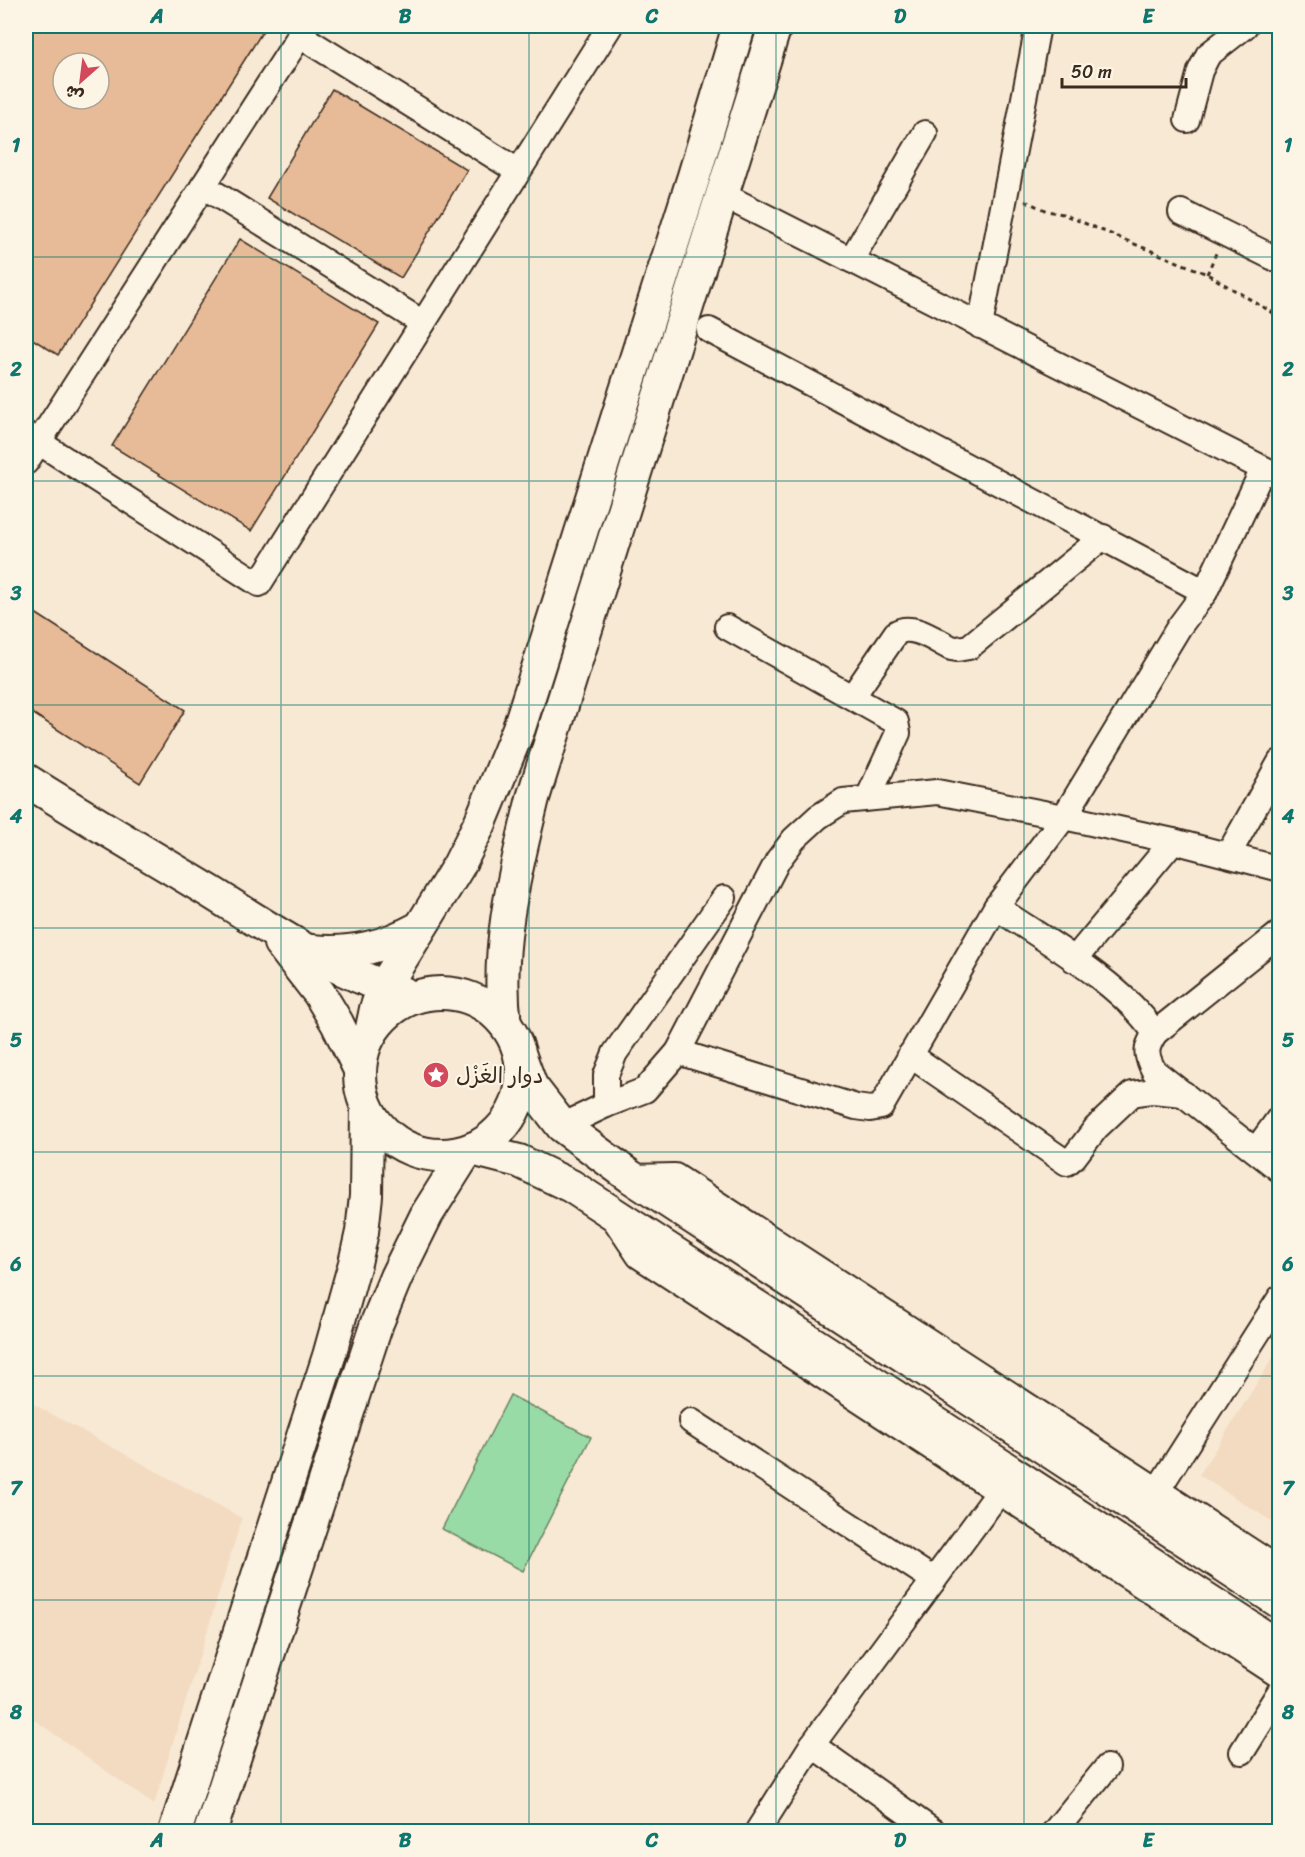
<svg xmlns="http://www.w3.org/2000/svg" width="1305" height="1857" viewBox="0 0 1305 1857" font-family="Sriracha,'Playpen Sans Arabic',sans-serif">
<rect width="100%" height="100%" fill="#f8e9d5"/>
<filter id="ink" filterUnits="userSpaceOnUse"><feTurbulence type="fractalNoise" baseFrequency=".0167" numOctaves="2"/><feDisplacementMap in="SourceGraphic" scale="12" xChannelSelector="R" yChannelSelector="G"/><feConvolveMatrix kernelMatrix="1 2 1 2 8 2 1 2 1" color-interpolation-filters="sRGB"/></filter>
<g filter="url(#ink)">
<g fill="#f3dbc2">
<path d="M1279,1348V1526L1199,1475Z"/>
<path d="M26,1400L242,1518L154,1805L26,1714Z"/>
</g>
<path fill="#99dba6" stroke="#6a8262" stroke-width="1.5" d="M510,1395L591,1437L523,1571L442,1529Z"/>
<g fill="#e7bb97" stroke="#3b2a1e" stroke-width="1.5" fill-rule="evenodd">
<path d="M26,26H266L58,355L26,335ZM63,63H99V99H63Z"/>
<path d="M332,89L467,170L401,278L267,198Z"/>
<path d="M240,239L379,324L251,531L112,446Z"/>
<path d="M26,607L185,710L140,783L26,709Z"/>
</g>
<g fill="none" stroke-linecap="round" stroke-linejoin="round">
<defs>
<g id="minor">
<path d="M299,35L518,171"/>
<path d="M1187,120L1200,71L1208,55L1245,26"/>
<path d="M203,186L423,323"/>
<path d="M723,195L1280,477"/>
<path d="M1181,212L1280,261"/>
<path d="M851,260L925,133"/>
<path d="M980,326L1038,26"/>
<path d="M709,330L1205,592"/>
<path d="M26,434L259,584L610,26"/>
<path d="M26,462L306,26"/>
<path d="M727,627L896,722L898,733L868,798"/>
<path d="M853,696L896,633C912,622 936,641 951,648L957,649L969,647L1103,537"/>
<path d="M1228,855L1280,762"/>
<path d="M996,907C1047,942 1120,982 1155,1033C1145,1049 1145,1054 1154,1071L1280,1170"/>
<path d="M1074,960L1173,841"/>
<path d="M1155,1033L1280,933"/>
<path d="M678,1052L856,1107L870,1109L881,1107L996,907L1064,817L1179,627L1205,592L1263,469"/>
<path d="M910,1055L1067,1163L1074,1157L1096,1128L1132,1094L1152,1091L1184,1094"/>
<path d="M606,1105V1075L615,1053L724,898"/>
<path d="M562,1126L606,1105L645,1090L678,1052L778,860L794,839L818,817L843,801L937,792L1064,817L1173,841L1280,869"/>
<path d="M1256,1150L1280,1117"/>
<path d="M631,1177L675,1176L1280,1570"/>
<path d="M613,1217L639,1256L1280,1676"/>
<path d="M691,1421L934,1580"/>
<path d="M1157,1491L1280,1298"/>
<path d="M812,1745L934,1832"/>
<path d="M1242,1752L1280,1691"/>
<path d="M757,1832L812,1745L999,1492"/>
<path d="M1054,1832L1107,1767"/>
</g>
<g id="major">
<path d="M26,780C86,818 148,854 209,891C275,932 328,969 403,993"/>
<path d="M280,943L319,993L337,1023L360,1070"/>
<path d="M311,951C351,955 384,947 419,928"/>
<circle cx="441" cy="1074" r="81"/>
<path d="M505,1024C495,948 515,872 533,798L775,26"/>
<path d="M371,1033L376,1009L384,987L459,865L480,823L519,728L694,176L739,26"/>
<path d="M521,1059L531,1086L562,1126L631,1177L1280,1602"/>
<path d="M472,1149L519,1161L571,1186L1280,1647"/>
<path d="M175,1832L329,1356L355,1263L362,1232L366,1196L367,1108"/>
<path d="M210,1832L377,1323L396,1277L427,1214L466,1152"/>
</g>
</defs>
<use href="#minor" stroke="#3b2a1e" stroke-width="28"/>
<use href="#major" stroke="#3b2a1e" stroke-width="36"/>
<g stroke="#3b2a1e" stroke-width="3" stroke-dasharray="4.5 4.5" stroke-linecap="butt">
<path d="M1025,201L1047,211L1063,214L1084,223L1207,274L1280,317"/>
<path d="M1207,274L1217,251"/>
</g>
<use href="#minor" stroke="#fcf5e5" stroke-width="24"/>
<use href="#major" stroke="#fcf5e5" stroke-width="32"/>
</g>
</g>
<path fill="none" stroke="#0f766e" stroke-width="1.5" stroke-opacity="0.55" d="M281,26V1832M529,26V1832M776,26V1832M1024,26V1832M26,257H1280M26,481H1280M26,705H1280M26,928H1280M26,1152H1280M26,1376H1280M26,1600H1280"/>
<defs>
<symbol id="sight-disc" viewBox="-11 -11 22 22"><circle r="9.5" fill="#d1495b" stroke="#fcf5e5"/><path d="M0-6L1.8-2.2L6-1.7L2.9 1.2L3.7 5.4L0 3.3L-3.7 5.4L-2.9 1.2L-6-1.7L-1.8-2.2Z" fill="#fff"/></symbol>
</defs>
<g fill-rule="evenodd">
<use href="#sight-disc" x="421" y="1060" width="30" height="30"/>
</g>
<g text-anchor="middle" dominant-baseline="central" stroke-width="4.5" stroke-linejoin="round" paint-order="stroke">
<g font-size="22" fill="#3b2a1e" stroke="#fcf5e5" text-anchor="start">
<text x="456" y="1075">دوار الغَزْل</text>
</g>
</g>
<rect width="1305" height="1857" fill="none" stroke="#fcf5e5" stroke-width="66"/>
<g transform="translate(81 81) rotate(208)"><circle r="28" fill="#fcf5e5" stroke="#afa495" stroke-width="1.5"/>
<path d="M0-4.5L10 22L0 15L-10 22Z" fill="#d1495b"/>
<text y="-9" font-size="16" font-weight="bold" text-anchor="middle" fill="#3b2a1e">ش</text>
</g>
<path d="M1062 78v9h124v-9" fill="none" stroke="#3b2a1e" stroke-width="3"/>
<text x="1071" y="78" font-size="18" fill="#3b2a1e" stroke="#fcf5e5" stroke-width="4.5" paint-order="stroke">50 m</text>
<rect x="33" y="33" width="1239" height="1791" fill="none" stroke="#0f766e" stroke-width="2"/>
<g font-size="20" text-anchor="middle" font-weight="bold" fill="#0f766e">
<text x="157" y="23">A</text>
<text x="405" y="23">B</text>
<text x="652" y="23">C</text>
<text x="900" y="23">D</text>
<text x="1148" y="23">E</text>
<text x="16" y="152">1</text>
<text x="1288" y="152">1</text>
<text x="16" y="376">2</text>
<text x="1288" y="376">2</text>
<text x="16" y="600">3</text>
<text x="1288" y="600">3</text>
<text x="16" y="823">4</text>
<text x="1288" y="823">4</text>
<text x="16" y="1047">5</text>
<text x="1288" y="1047">5</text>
<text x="16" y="1271">6</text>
<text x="1288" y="1271">6</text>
<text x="16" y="1495">7</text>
<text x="1288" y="1495">7</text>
<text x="16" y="1719">8</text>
<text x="1288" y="1719">8</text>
<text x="157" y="1847">A</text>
<text x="405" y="1847">B</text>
<text x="652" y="1847">C</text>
<text x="900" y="1847">D</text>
<text x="1148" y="1847">E</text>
</g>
</svg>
